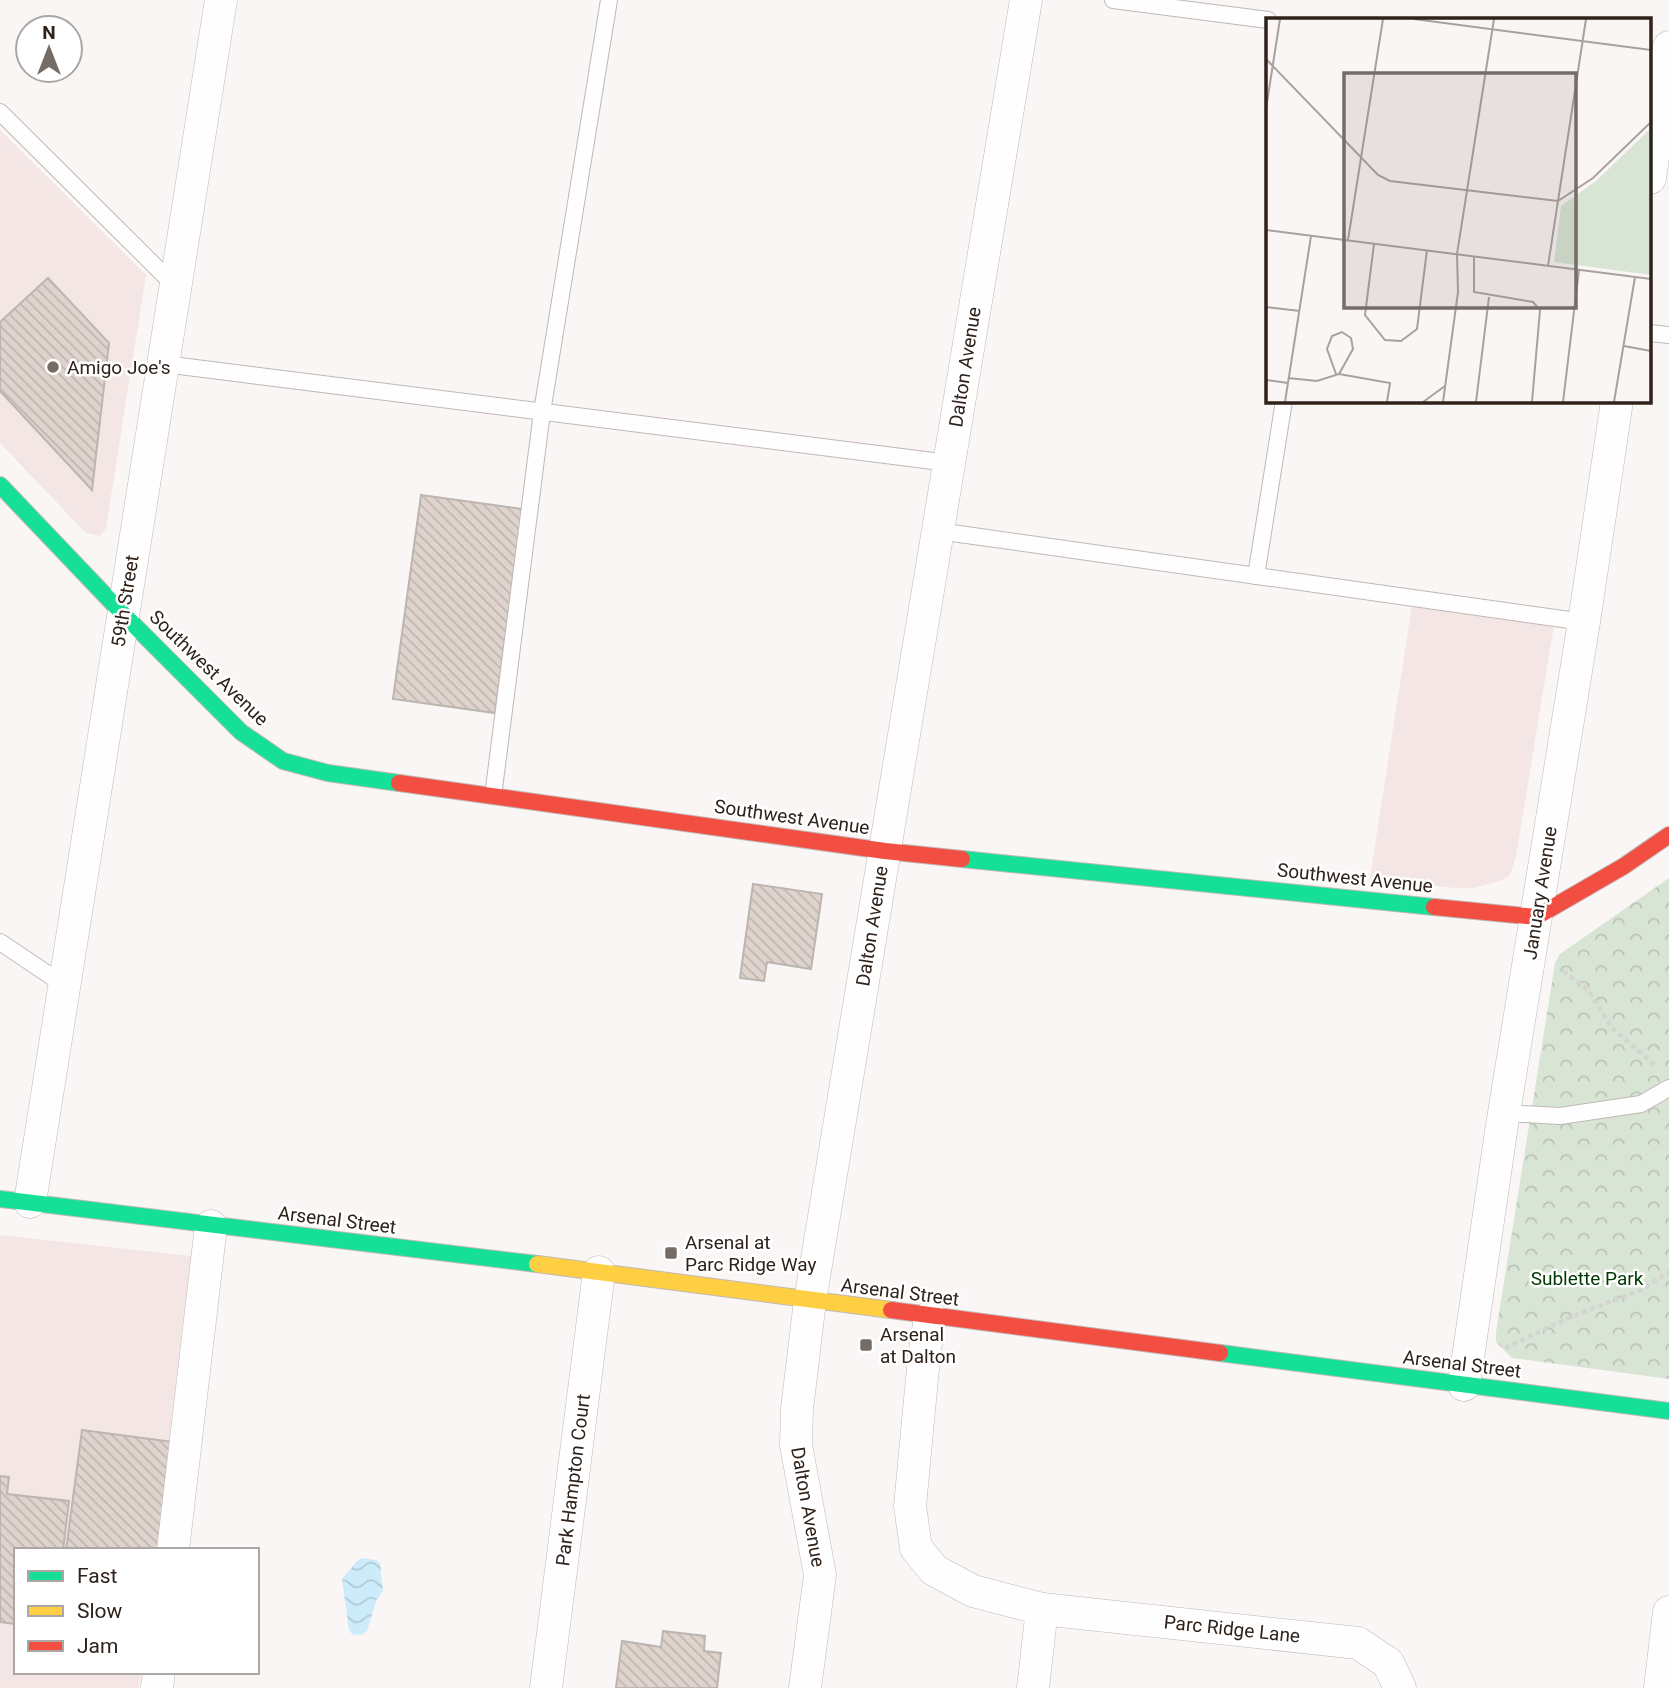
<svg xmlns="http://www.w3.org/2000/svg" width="1669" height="1688" viewBox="0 0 1669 1688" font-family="Roboto,sans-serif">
<defs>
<pattern id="park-crowns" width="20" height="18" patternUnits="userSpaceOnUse" patternTransform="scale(1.75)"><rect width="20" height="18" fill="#d8e5d5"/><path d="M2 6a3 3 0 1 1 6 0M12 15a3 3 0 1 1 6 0" fill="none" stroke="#bac4b6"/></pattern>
<pattern id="water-waves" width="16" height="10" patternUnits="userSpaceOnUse" patternTransform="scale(1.75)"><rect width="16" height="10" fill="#cdecfb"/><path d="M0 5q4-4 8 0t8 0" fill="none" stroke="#b0cad7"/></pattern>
<pattern id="building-back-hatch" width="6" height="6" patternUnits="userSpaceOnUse" patternTransform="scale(1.75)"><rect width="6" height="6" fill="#dfd4cd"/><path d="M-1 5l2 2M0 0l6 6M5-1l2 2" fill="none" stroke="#c0b6af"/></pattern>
</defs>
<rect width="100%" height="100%" fill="#faf6f5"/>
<g fill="#f4e6e5">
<path d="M0,130L146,275L106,528L100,536L85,532L0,443Z"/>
<path d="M1412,605L1554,625L1516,857L1510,875L1500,881L1474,888H1455L1370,878Z"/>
<path d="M0,1235L191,1256L156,1550H16V1672H141L139,1688H0Z"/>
</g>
<path fill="url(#park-crowns)" d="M1669,878V1379L1512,1358L1496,1342V1332L1555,963L1560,954Z"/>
<path fill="url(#water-waves)" d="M362,1558L376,1560L380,1563L383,1591L376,1601L367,1631L361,1635L352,1634L349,1630L342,1579L358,1560Z"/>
<g fill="url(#building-back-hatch)" stroke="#bcb5b0" stroke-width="2">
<path d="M48,278L109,343L92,490L0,391V322Z"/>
<path d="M421,495L523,509L495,713L393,699Z"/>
<path d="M753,884L822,894L811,969L767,962L764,981L740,978Z"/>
<path d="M82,1430L174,1442L160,1550H66Z"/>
<path d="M0,1476L9,1477L7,1494L69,1501L63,1550H16V1624L0,1622Z"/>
<path d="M663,1631L705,1636L704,1651L721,1653L717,1688H616L622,1641L661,1647Z"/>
</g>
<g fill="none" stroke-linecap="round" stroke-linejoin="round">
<defs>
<g id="lane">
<path d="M1113,0L1268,20"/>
<path d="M0,112L176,287"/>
<path d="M1650,333L1669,335"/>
<path d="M164,364L949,463"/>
<path d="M938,531L1584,622"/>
<path d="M1256,576L1284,401"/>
<path d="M493,796L542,412L609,0"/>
<path d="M0,942L64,985"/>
<path d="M1503,1113L1560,1116L1641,1104L1669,1088"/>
</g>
<g id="street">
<path d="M1650,178L1669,47"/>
<path d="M30,1202L221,0"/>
<path d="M930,1317L924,1357L910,1506L916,1548L934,1570L973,1591L1042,1609L1358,1643L1388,1663L1400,1688"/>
<path d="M1464,1385L1502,1125L1584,622L1617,401"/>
<path d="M173,1550L211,1226"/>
<path d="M157,1688L159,1672"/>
<path d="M546,1688L599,1272"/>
<path d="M805,1688L820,1575L796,1445L797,1409L810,1301L1026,0"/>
<path d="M1033,1688L1042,1609"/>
<path d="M1660,1688L1669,1612"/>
</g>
<g id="fast">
<path d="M0,485L123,614L241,732L283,761L328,773L399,783"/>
<path d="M962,859L1434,907"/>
<path d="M0,1199L537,1264"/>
<path d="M1220,1353L1669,1411"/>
</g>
<path id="slow" d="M537,1264L891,1310"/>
<g id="jam">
<path d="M399,783L885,851L962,859"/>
<path d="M1434,907L1536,917L1624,866L1669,835"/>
<path d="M891,1310L1220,1353"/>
</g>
</defs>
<use href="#lane" stroke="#c0b8b5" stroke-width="18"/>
<use href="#street" stroke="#c0b8b5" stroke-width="33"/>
<use href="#fast" stroke="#c0b8b5" stroke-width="18"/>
<use href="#slow" stroke="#c0b8b5" stroke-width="18"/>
<use href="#jam" stroke="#c0b8b5" stroke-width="18"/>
<g stroke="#d6d4d2" stroke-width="4.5" stroke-dasharray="5 3.5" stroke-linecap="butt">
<path d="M1563,971L1588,990L1612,1028L1656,1066"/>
<path d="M1505,1348L1568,1318L1641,1290L1669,1272"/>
</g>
<use href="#lane" stroke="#fefefe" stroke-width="16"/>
<use href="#street" stroke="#fefefe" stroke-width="32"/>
<use href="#fast" stroke="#16e098" stroke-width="16"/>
<use href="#slow" stroke="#ffcf43" stroke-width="16"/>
<use href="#jam" stroke="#f24e42" stroke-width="16"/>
</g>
<g fill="#766c67" stroke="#fff" stroke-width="2.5">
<circle cx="53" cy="367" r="7"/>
<rect x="664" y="1246" width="14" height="14" rx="3.5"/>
<rect x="859" y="1338" width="14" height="14" rx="3.5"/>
</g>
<g text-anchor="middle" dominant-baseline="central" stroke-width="5" stroke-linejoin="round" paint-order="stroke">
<g font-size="19" fill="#2f221b" stroke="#fff" text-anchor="start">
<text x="67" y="367">Amigo Joe's</text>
<text x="685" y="1242">Arsenal at<tspan x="685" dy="22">Parc Ridge Way</tspan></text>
<text x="880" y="1334">Arsenal<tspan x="880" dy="22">at Dalton</tspan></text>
</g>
<g font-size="19" fill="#2f221b" stroke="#fff">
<text transform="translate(965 367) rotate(-81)">Dalton Avenue</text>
<text transform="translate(125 601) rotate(-81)">59th Street</text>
<text transform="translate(209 668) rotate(44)">Southwest Avenue</text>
<text transform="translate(792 817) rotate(8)">Southwest Avenue</text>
<text transform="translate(1355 878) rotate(6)">Southwest Avenue</text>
<text transform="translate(1540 893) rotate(-81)">January Avenue</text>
<text transform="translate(872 926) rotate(-81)">Dalton Avenue</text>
<text transform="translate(337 1220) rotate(7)">Arsenal Street</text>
<text transform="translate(900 1292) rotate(7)">Arsenal Street</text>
<text transform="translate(1462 1364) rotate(7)">Arsenal Street</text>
<text transform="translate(573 1480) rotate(-83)">Park Hampton Court</text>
<text transform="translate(808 1507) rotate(80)">Dalton Avenue</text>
<text transform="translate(1232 1629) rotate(6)">Parc Ridge Lane</text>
</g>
<g font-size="19" fill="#003801" stroke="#fff">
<text x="1587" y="1278">Sublette Park</text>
</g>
</g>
<g transform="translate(1266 18)">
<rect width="385" height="385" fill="#faf6f5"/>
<path d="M385,110V257L288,244L295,188L330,163Z" fill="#d8e5d5"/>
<path fill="none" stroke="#a9a19e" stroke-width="2" d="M148,1L385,32M0,41L112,157L124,163L292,183L327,160L385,104M0,91L14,1M0,212L385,261M82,222L117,1M108,226L99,297L119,322L135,323L151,311L161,232M208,238V274L267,284L274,292L266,384M282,248L320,1M0,289L34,293M358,328L385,333M73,356L124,365L121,384M22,360L51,363L73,356L87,331L85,320L76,314L66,318L61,331L70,356M0,362L22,365M19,384L45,218M157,384L179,368M177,384L192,274L191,236L228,1M210,384L223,279M297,384L313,252M348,384L369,259"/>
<path fill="#766c67" fill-opacity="0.15" stroke="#766c67" stroke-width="3.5" d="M78,55H310V290H78Z"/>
<rect width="385" height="385" fill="none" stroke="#2f221b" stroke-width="3.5"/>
</g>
<rect x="14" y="1548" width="245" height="126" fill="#ffffff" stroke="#aca7a4" stroke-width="2"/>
<rect x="28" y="1571" width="35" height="10" fill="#16e098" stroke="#aca7a4" stroke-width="2"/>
<text x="77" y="1583" font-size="21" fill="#2f221b">Fast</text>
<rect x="28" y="1606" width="35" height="10" fill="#ffcf43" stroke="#aca7a4" stroke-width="2"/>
<text x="77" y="1618" font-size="21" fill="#2f221b">Slow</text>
<rect x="28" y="1641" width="35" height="10" fill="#f24e42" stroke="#aca7a4" stroke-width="2"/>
<text x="77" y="1653" font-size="21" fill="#2f221b">Jam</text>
<g transform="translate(49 49)"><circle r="33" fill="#ffffff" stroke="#aca7a4" stroke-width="2"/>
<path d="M0-5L12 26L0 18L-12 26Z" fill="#766c67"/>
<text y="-10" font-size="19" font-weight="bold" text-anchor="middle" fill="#2f221b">N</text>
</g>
</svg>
